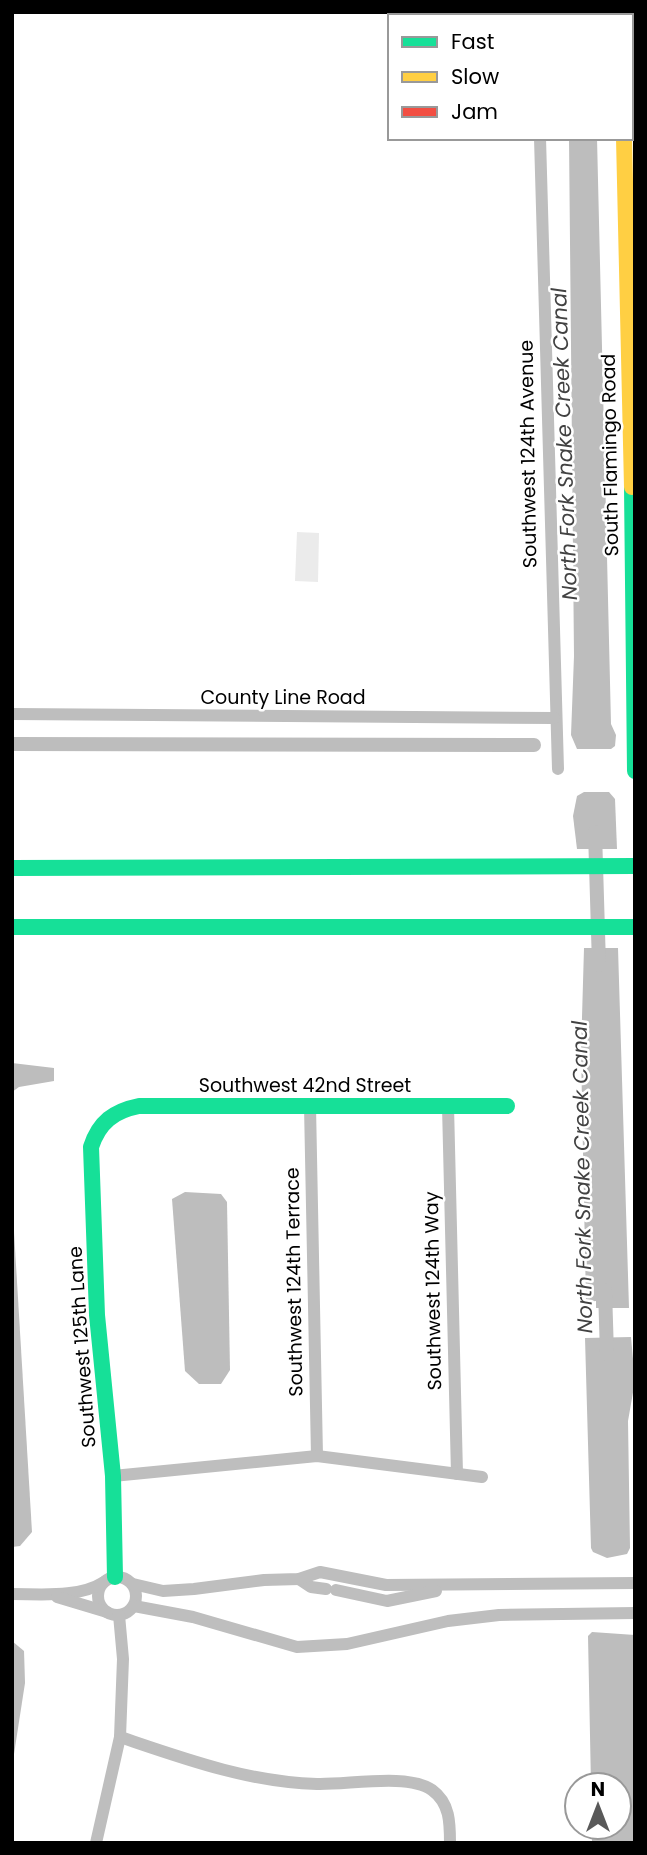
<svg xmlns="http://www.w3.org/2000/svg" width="647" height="1855" viewBox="0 0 647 1855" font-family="Poppins,sans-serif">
<rect width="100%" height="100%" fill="#fff"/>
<path fill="#ebebeb" d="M297,532L319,533L318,582L295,581Z"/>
<g fill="#bdbdbd">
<path d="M569,138H597L611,724L616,735L615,746L611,749H577L571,735L574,656Z"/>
<path d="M609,792L615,799L617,849H577L573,816L577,796L584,792Z"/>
<path d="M584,948H618L629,1308H596V1301L586,1302L581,1052Z"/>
<path d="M12,1063L54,1068V1081L19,1087L12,1092Z"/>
<path d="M185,1192L221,1194L227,1202L230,1370L221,1384H199L185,1371L172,1199Z"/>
<path d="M12,1198L32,1532L20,1546L12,1547Z"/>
<path d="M631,1337L635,1381L628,1421L630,1548L627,1554L607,1558L593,1552L591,1548L585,1338Z"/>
<path d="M592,1632L635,1635V1843H592V1827H619V1785H591L588,1636Z"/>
<path d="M12,1641L24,1651L25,1683L12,1767Z"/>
</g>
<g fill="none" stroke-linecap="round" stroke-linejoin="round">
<g stroke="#bdbdbd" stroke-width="14">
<path d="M12,744L534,745"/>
<path d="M595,832L599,965"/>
<path d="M605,1290L607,1354"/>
</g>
<g stroke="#bebebe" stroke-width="12">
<path d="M537,12V16"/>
<path d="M540,138L558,769"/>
<path d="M12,714L554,718"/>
<path d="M310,1106L317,1456"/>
<path d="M448,1106L457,1474"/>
<path d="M113,1476L317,1456L482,1477"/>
<circle cx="117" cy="1596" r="19"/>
<path d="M299,1579L311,1587L326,1589"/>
<path d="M133,1584L163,1591L194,1589L264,1580L299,1579L320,1572L386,1585L635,1583"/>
<path d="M336,1590L387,1601L436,1591"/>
<path d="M12,1594C42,1594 79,1598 104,1582"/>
<path d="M57,1597L107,1612"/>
<path d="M134,1606L193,1617L297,1647L347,1644L448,1621L499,1615L635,1613"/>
<path d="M120,1737C185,1759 248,1782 317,1784C348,1785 408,1773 432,1790C450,1803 450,1823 450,1843"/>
<path d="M96,1843L120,1737L123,1659L119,1615"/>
</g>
<g stroke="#16e098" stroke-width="16">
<path d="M632,487L635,771"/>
<path d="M12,868L635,866"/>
<path d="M12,927H635"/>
<path d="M115,1577L113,1476L97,1315L91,1147C99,1122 114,1111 139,1106H507"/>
</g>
<path stroke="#ffcf43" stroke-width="16" d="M624,138L632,487"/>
<path stroke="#f24e42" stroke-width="16" d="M621,12V16"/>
</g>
<g text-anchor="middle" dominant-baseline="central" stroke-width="5" stroke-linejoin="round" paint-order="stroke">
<g font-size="19" fill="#000" stroke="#fff">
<text transform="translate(528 454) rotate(-91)">Southwest 124th Avenue</text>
<text transform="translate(610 455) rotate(-91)">South Flamingo Road</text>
<text x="283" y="697">County Line Road</text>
<text x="305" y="1085">Southwest 42nd Street</text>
<text transform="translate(294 1282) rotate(-91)">Southwest 124th Terrace</text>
<text transform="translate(433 1291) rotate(-91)">Southwest 124th Way</text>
<text transform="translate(82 1347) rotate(-94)">Southwest 125th Lane</text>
</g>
<g font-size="21" font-style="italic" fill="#424242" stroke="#fff">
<text transform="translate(564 444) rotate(-92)">North Fork Snake Creek Canal</text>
<text transform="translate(582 1177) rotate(-91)">North Fork Snake Creek Canal</text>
</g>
</g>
<rect width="647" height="1855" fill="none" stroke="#000000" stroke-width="28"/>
<rect x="388" y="14" width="245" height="126" fill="#ffffff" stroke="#999999" stroke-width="2"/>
<rect x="402" y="37" width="35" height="10" fill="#16e098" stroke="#999999" stroke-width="2"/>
<text x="451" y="49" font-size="21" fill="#000000">Fast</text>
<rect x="402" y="72" width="35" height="10" fill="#ffcf43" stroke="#999999" stroke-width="2"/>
<text x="451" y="84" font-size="21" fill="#000000">Slow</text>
<rect x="402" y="107" width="35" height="10" fill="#f24e42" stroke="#999999" stroke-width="2"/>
<text x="451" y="119" font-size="21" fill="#000000">Jam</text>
<g transform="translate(598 1806)"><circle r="33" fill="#ffffff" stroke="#999999" stroke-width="2"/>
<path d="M0-5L12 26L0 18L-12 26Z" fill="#595959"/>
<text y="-10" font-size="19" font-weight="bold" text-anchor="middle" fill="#000000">N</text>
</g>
</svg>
